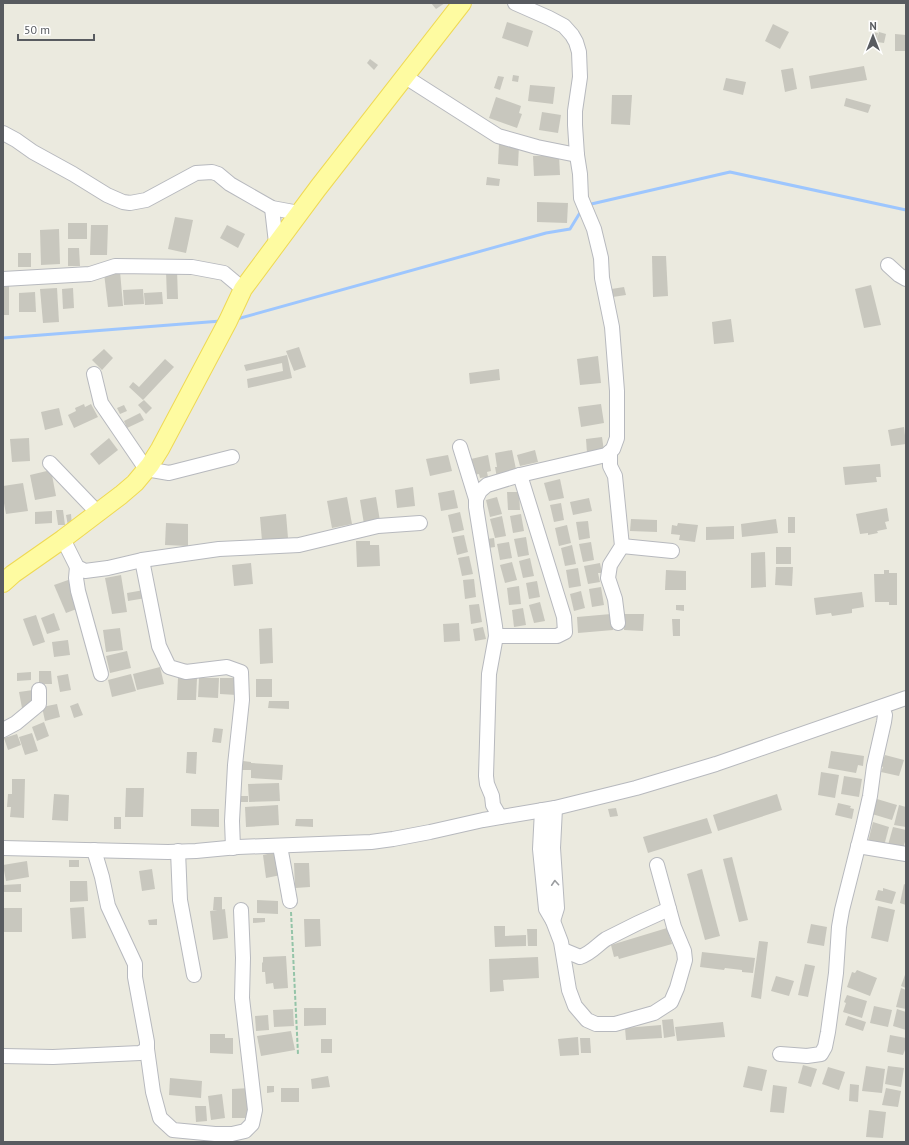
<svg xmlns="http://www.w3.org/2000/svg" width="909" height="1145" viewBox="0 0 909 1145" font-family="'PT Sans',sans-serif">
<rect width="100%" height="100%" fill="#ebeadf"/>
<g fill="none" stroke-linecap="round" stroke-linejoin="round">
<g stroke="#9dc6fe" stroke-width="3">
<path d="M587,205L730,172L906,210"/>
<path d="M237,319L546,233L570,229L581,211"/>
<path d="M3,338L221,321"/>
</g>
</g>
<g fill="#c8c7be">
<path d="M431,3H445L436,9Z"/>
<path d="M507,22L533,31L528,47L502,38Z"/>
<path d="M773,24L789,32L780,49L765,41Z"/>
<path d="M872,32L878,33L877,39L879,32L886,34L884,43L877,42L876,48L870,47Z"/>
<path d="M895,34L906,35V51H895Z"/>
<path d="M370,59L378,65L374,70L367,63Z"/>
<path d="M864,66L867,80L811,89L809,76Z"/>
<path d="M793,68L797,89L785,92L781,70Z"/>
<path d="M513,75L519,76L518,82L512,81Z"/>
<path d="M498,76L504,77L500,90L494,88Z"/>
<path d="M726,78L746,82L743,95L723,90Z"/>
<path d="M530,85L555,87L553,104L528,101Z"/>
<path d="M612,95H632L630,125L611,124Z"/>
<path d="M496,97L521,106L519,113L522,114L517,128L489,118Z"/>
<path d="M846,98L871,105L868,113L844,106Z"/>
<path d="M542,112L561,115L558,133L539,130Z"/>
<path d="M499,144L519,145L518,166L498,164Z"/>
<path d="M559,155L560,175L534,176L533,156Z"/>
<path d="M487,177L500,179L499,186L486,185Z"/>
<path d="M537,202L568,203L567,223L537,222Z"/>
<path d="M175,217L193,220L186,253L168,249Z"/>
<rect x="68" y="223" width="19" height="16"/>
<path d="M91,225H108L107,255H90Z"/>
<path d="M227,225L245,234L238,248L220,238Z"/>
<path d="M59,229L60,264L41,265L40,230Z"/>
<path d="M68,248H79L80,266H68Z"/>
<rect x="18" y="253" width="13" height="14"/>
<path d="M652,256H666L668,296L653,297Z"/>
<path d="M177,270L178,299H167L166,271Z"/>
<path d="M120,271L123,306L108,307L104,273Z"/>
<path d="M871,285L881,325L864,328L855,289Z"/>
<rect x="3" y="286" width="6" height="29"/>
<path d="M624,287L626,295L606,298L605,290Z"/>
<path d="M57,288L59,322L43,323L40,289Z"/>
<path d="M73,288L74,308L63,309L62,289Z"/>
<path d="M143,289L144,304L124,305L123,290Z"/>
<path d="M35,292L36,312H19V293Z"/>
<path d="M162,292L163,304L145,305L144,293Z"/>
<path d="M731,319L734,342L714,344L712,322Z"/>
<path d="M299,347L306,367L294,371L286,351Z"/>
<path d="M104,349L113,358L102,370L92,360Z"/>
<path d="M287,355L292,378L248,388L247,379L283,371L282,363L246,371L244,365Z"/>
<path d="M598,356L601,383L580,385L577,359Z"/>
<path d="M165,359L174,367L143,400L129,387L133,382L139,387Z"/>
<path d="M499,369L500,380L470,384L469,373Z"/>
<path d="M144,400L152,408L146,414L138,405Z"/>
<path d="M84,404L85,407L91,404L98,417L74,428L68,415L76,411L75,408Z"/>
<path d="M601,404L604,423L581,427L578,407Z"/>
<path d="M124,405L127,411L120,414L117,408Z"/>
<path d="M59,408L63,425L45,430L41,412Z"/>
<path d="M140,413L144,420L127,428L124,421Z"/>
<path d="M904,427L906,444L891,446L888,430Z"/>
<path d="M602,437L604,451L587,453L586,439Z"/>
<path d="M29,438L30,461L12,462L10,439Z"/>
<path d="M109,438L118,450L99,465L90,454Z"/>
<path d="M512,450L517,474L497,478L495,467H497L495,453Z"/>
<path d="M535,450L538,462L520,466L517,455Z"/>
<path d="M448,455L452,471L430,476L426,459Z"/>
<path d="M488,455L491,471L487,472L488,477L480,478L479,474L474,475L471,459Z"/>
<path d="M880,464L881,477H876L877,482L845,485L843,467Z"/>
<path d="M51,470L56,496L35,500L30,475Z"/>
<path d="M560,479L564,498L549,501L544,483Z"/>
<path d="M23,483L28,511L6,514L3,498V486Z"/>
<path d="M413,487L415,506L397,508L395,490Z"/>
<path d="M454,490L458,508L441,511L438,493Z"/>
<path d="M507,492H519L520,510H508Z"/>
<path d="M347,497L352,524L332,528L327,501Z"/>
<path d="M376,497L380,521L364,524L360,500Z"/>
<path d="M497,497L502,514L490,517L486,500Z"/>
<path d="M589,498L592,511L573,515L570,502Z"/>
<path d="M561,503L564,520L554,522L550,505Z"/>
<path d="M887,508L889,521L885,522L887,529L877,531L878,533L868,535V533L860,534L856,514Z"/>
<path d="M56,510H63L65,525H58Z"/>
<path d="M52,511V523L35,524V512Z"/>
<path d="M460,512L464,530L452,533L448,515Z"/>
<path d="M71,514L72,526H68L66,515Z"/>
<path d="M286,514L288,538L262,541L260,517Z"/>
<path d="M521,514L524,531L513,533L510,516Z"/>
<path d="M502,516L506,536L495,538L490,519Z"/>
<rect x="788" y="517" width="7" height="16"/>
<path d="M631,519L657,520V532L630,531Z"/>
<path d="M776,519L778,533L742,537L741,524Z"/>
<path d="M588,521L590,538L579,540L576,522Z"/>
<path d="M166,523L188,524V546L165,545Z"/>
<path d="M678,523L698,525L695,542L679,540L680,535L671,534L672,525L677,526Z"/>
<path d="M567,525L571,543L559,546L555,528Z"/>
<path d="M734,526V539L706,540V527Z"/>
<path d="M464,535L468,552L457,555L453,537Z"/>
<path d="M526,537L529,555L518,557L514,539Z"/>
<path d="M494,538L495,547L488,548L487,539Z"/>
<path d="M356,541H370V545H379L380,566L357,567Z"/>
<path d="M509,542L512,558L500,560L497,544Z"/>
<path d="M591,542L594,560L583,562L579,544Z"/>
<path d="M572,545L576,564L565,566L561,548Z"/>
<rect x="776" y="547" width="15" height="17"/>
<path d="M765,552L766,587L751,588V553Z"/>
<path d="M469,556L473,574L462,576L458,558Z"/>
<path d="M530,558L534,576L523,578L519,561Z"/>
<path d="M512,562L517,580L505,583L500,565Z"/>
<path d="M251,563L253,584L234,586L232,565Z"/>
<path d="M600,563L602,573H598L600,582L588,584L584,566Z"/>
<path d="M776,567H793L792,586L775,585Z"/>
<path d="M578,568L581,586L569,588L566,570Z"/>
<path d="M666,570L686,571V590H665Z"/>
<path d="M884,570H889V573H897V605H889V602H875L874,574H884Z"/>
<path d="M121,575L127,612L112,614L105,578Z"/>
<path d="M71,579L82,607L66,613L54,585Z"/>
<path d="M474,579L476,597L465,599L463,580Z"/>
<path d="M537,581L540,597L529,599L526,583Z"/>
<path d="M519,586L521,604L509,605L507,588Z"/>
<path d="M601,587L604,605L592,607L589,589Z"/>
<path d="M144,590L146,598L128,601L127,593Z"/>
<path d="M581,591L585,608L574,611L570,594Z"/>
<path d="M862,592L864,607L852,609V613L832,616L831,613L816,615L814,598Z"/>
<path d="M540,602L545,621L534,623L529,605Z"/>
<path d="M479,604L482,622L471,624L469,605Z"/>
<path d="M676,605H684V611L676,610Z"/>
<path d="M523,608L526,625L514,627L512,610Z"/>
<path d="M54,613L60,630L47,634L41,618Z"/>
<path d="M611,614L613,630L578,633L577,617Z"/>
<path d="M625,614H644L643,631L624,630Z"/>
<path d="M36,615L45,642L33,646L23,619Z"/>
<path d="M672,619H680V636H673Z"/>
<path d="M459,623L460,641L444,642L443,624Z"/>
<path d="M483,627L486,639L475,641L473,629Z"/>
<path d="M120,628L123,650L106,652L103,630Z"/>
<path d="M272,628L273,663L260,664L259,629Z"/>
<path d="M68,640L70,655L54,657L52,642Z"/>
<path d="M127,651L131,668L110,673L106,656Z"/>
<path d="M160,667L164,684L137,690L133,674Z"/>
<path d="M39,671H51L52,684H39Z"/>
<path d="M31,672V680L17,681V673Z"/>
<path d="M68,674L71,690L60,692L57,676Z"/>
<path d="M131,674L136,691L112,697L108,680Z"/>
<path d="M178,677L197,678L196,700H177Z"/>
<path d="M199,678H219L218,698L198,697Z"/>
<path d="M220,678H238L237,695L220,694Z"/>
<rect x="256" y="679" width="16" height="18"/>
<path d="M33,690L36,706L22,708L19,692Z"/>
<path d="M269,701H289V709L268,708Z"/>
<path d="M78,703L83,715L74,718L70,706Z"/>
<path d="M57,704L60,717L45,721L42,707Z"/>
<path d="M44,722L49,736L37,741L32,727Z"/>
<path d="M214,728L223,729L221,743L212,742Z"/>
<path d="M32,733L38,751L25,755L19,737Z"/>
<path d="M17,734L21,745L8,750L4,738Z"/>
<path d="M831,751L864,756L863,766L858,765L856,773L828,768Z"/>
<path d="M187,752H197L196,774L186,773Z"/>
<path d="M885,755L904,760L899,776L881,772L883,767L881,766Z"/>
<path d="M243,761L251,762V763L283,765L282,780L251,778V770H242Z"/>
<path d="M821,772L839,775L835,798L818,795Z"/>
<path d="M844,776L862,779L859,797L841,794Z"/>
<path d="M12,779H25L24,818L10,817L11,807H7L8,794H12Z"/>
<path d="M279,783L280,801L249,802L248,784Z"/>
<path d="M126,788H144L143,817H125Z"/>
<path d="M54,794L69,795L68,821L52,820Z"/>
<path d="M777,794L782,810L718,831L713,815Z"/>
<rect x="241" y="796" width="7" height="6"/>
<path d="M877,799L897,805L892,820L872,814Z"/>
<path d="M838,803L851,806L850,808L854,809L852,819L835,815Z"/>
<path d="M278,805L279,825L246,827L245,807Z"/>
<path d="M899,805L906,807V827L894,825Z"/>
<path d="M616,808L618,816L610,817L608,809Z"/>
<path d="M191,809H219V827L191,826Z"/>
<rect x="114" y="817" width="7" height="12"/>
<path d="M707,818L712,833L648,853L643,837Z"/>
<path d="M296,819H313V827L295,826Z"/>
<path d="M873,822L889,827L884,846L868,842Z"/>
<path d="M893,827L906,830V838L903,849L888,845Z"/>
<path d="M277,852L281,875L266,878L263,855Z"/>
<path d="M732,857L748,920L739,922L723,859Z"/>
<rect x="69" y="860" width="10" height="7"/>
<path d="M27,861L29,877L6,881L3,865Z"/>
<path d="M294,863H309L310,887L295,888Z"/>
<path d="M152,869L155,889L142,891L139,871Z"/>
<path d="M702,869L720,936L705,940L687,874Z"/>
<path d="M70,881H87L88,901L70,902Z"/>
<path d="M21,884V892H3V885Z"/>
<path d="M904,884L906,885V905L900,903Z"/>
<path d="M883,888L896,892L892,904L875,900L878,890L883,891Z"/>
<path d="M214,897H222V910H213Z"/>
<path d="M257,900L278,901V914L257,913Z"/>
<path d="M878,906L895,910L888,942L871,938Z"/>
<path d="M84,907L86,938L72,939L70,908Z"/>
<rect x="3" y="908" width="19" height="24"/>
<path d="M225,909L228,938L213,940L210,911Z"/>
<path d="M253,918H265V922L253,923Z"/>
<path d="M157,919V925H149L148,920Z"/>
<path d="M304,919H320L321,946L305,947Z"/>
<path d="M811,924L827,927L824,946L807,943Z"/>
<path d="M494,926H505V936L526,935V946L495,947Z"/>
<path d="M667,928L672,944L619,959L618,956L614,957L611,945Z"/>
<path d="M527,929H537V946H528Z"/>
<path d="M759,941L768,942L761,999L751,997Z"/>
<path d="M702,952L755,958L753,973L742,972V970L725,968L724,970L700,967Z"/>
<path d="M286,956L288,988L274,989L273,983L266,984L265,972H262V963L263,962V957Z"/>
<path d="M538,957L539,978L503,980L504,991L490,992L489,959Z"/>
<path d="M805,964L815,966L808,997L798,995Z"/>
<path d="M857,970L877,978L870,996L847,987L852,972L855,973Z"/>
<path d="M906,972V988L901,986Z"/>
<path d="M776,976L794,981L789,996L771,991Z"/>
<path d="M901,988L906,990V1009L896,1007Z"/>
<path d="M847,995L867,1001L862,1018L843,1012L846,1003L844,1002Z"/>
<path d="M874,1006L892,1010L888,1027L870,1023Z"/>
<path d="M304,1008H326V1025L304,1026Z"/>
<path d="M293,1009L294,1026L274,1027L273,1010Z"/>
<path d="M897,1009L906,1012V1030L893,1026Z"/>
<path d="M268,1015L269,1030L256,1031L255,1016Z"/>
<path d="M848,1016L866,1022L863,1031L845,1025Z"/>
<path d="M673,1019L675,1036L664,1038L662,1020Z"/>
<path d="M723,1022L725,1037L677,1041L675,1027Z"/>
<path d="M661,1025L662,1038L626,1040L625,1028Z"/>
<path d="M291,1031L295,1050L261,1056L257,1036Z"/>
<path d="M210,1034H225V1038H233V1054L210,1053Z"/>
<path d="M890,1035L906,1038V1047L903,1055L887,1052Z"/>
<path d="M578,1037L579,1055L560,1056L558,1039Z"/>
<path d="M580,1038H590L591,1053H581Z"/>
<rect x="321" y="1039" width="11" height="14"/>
<path d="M803,1065L817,1069L811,1087L798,1083Z"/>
<path d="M748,1066L767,1070L762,1091L743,1087Z"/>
<path d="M866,1066L885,1069L882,1093L862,1091Z"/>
<path d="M888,1066L904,1068L901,1087L885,1084Z"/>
<path d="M828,1067L845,1072L839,1090L822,1084Z"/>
<path d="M328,1076L330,1087L312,1089L311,1079Z"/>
<path d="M170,1078L202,1081L201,1098L169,1095Z"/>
<path d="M850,1084L859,1085L858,1102L849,1101Z"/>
<path d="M773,1085L787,1087L784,1113L770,1112Z"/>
<path d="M267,1086H274V1092L267,1093Z"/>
<path d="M250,1088L251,1118H232V1089Z"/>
<rect x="281" y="1088" width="18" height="14"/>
<path d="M886,1088L901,1091L898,1107L882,1105Z"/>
<path d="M222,1094L225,1118L211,1120L208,1096Z"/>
<path d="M195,1106H206L207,1121L196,1122Z"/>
<path d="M869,1110L886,1112L883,1138L866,1137Z"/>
</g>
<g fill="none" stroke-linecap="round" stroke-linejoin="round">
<defs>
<g id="minor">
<path d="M404,76L498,136L537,147L577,155"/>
<path d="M3,133L16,140L33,152L73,174L107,195L123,202L130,203L146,200L196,173L212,172L218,174L230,184L272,208L299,213"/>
<path d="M272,208L276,243"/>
<path d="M888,265L899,275L906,279"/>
<path d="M3,279L90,274L115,266L192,267L224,273L243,289"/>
<path d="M94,374L101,403L146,469L169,473L232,457"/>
<path d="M460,447L476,499V507L495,626L496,636L489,674L486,776L487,784L492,796L493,805L500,817"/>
<path d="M610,452V466L615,476L622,546L610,565L608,578L615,599L618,623"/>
<path d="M50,463L98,513"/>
<path d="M476,499L480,491L487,485L520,475L606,455L613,449L617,438V391L612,327L602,278L601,258L594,229L581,198L580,174L577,155L575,125V111L580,77L579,52L576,42L572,35L564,26L549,18L515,3"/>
<path d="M63,539L77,567L85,571L108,568L142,560L219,549L299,545L378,526L420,523"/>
<path d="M622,546L672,551"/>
<path d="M142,560L159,646L169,667L186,672L227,667L241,672L242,700L235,765L232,821L233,848"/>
<path d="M77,567L76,578L78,591L101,674"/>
<path d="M496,636H557L565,632L564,617L520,475"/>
<path d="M3,730L16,723L39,704V690"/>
<path d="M542,810L540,849L546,909L553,921L561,942L569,990L575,1006L587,1020L596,1024H615L654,1013L671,1002L677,988L685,960L684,951L674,927L657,865"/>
<path d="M280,846L290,901"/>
<path d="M858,846L906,854"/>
<path d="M3,848L168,852L196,851L238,847L371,842L393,839L430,832L483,820L555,808L636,788L716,764L906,698"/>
<path d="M178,851L180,900L194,975"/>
<path d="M553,921L557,908L553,848L555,808"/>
<path d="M563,950L580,957C592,953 597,945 606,939C627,928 648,918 669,909"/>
<path d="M147,1049L153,1092L160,1118L173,1130L215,1134H232L245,1131L252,1124L255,1110L242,998L243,958L241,910"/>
<path d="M780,1054L807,1056L821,1054L825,1047L828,1032L836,973L839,927L842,910L863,827L870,796L874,766L884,722L885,715L883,710L885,706"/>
<path d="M3,1056L53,1057L140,1053L147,1049V1042L135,977V964L108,906L102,877L94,850"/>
</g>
<path id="major" d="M3,583L13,574L63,539L121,495L135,483L150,465L160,449L228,321L243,289L318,188L462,3"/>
</defs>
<use href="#minor" stroke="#b7b9be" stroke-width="16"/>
<use href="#major" stroke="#efd954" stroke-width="20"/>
<path stroke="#94c4a8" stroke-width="2" stroke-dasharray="4 2" stroke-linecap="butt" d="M291,912L298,1054"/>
<use href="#minor" stroke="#fff" stroke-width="14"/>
<use href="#major" stroke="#fefba1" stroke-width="18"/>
</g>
<defs><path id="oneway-chevron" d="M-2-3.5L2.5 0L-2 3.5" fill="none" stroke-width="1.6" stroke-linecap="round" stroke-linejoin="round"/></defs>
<use stroke="#9b9da0" href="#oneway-chevron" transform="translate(555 883) rotate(-94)"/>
<rect width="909" height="1145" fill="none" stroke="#585b60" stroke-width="8"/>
<g transform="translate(873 36)" stroke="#ffffff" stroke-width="3" paint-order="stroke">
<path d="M0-3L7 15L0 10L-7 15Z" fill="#585b60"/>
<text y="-6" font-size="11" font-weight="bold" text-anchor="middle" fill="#585b60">N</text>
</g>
<path d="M18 34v6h76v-6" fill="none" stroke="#585b60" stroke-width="2"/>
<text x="24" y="34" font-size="12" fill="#585b60" stroke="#ffffff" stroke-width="3" paint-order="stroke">50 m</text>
</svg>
